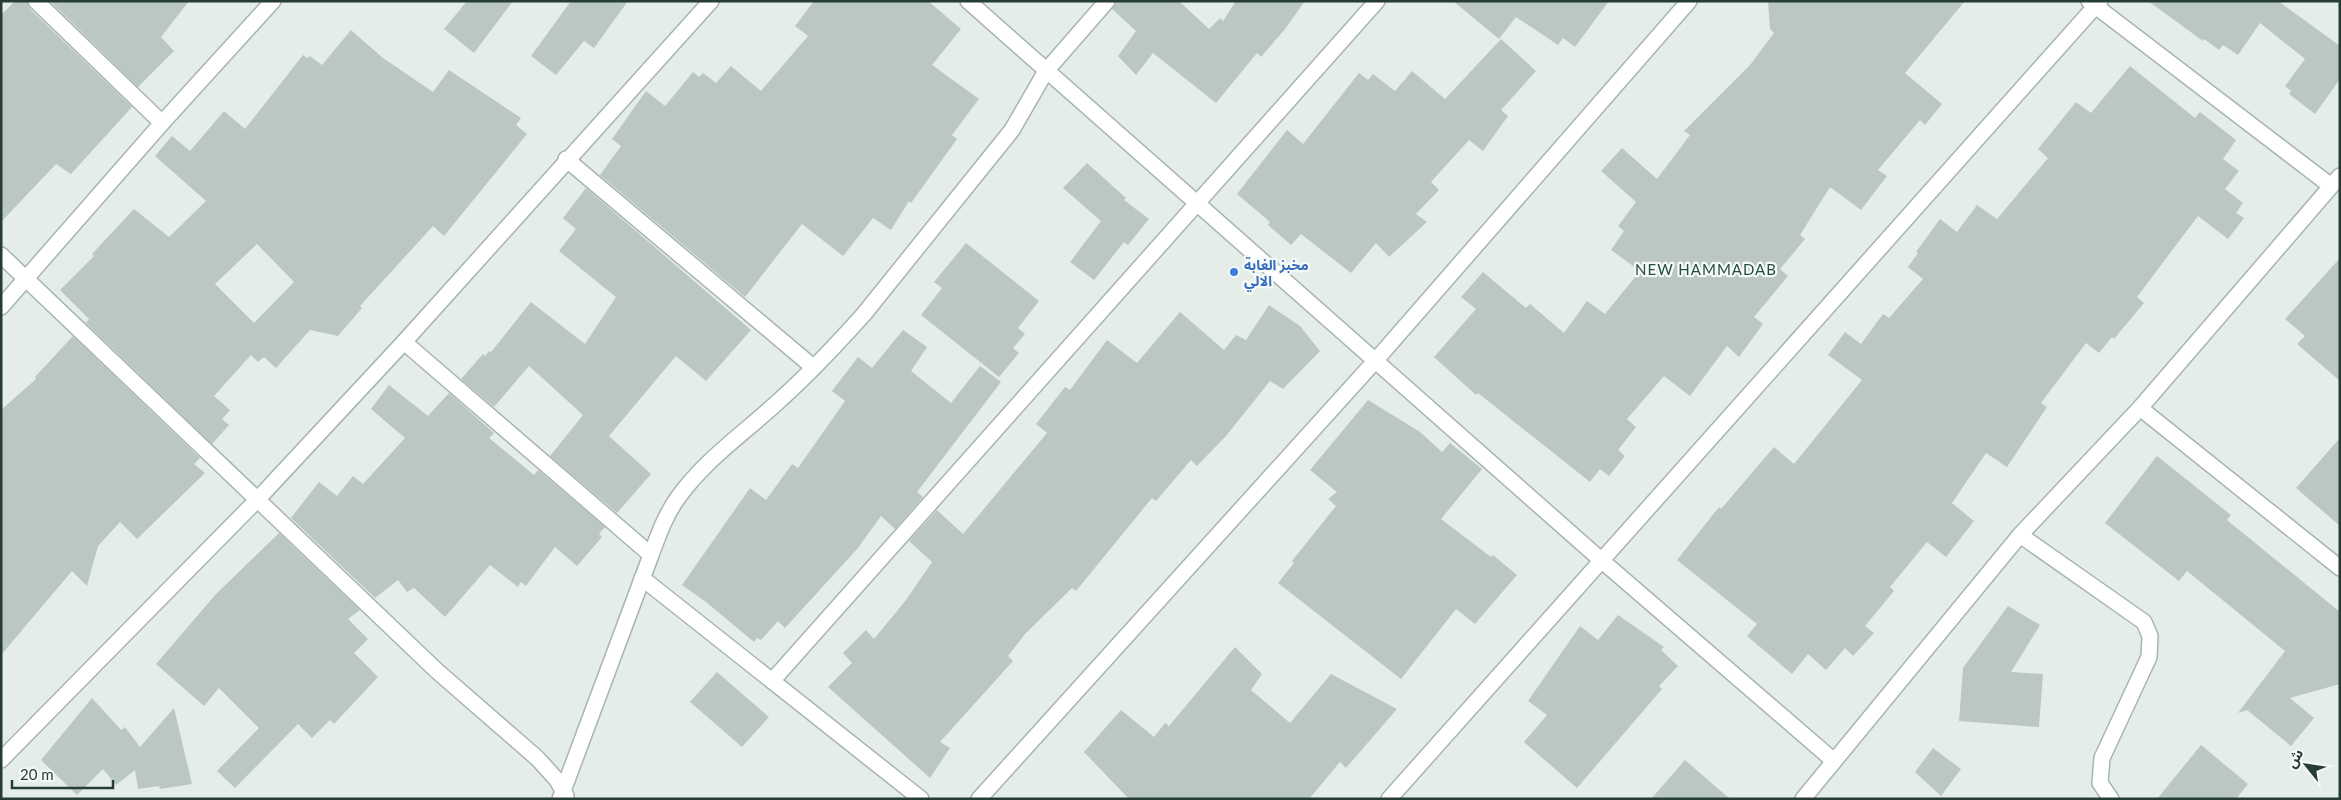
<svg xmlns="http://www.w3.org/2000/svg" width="2341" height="800" viewBox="0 0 2341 800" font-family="Lato,'Noto Sans Arabic',sans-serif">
<rect width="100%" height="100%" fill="#e5ede9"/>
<g fill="#bbc8c1" fill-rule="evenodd">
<path d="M15,1H27L29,8L132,107L71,174L56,164L1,222V15Z"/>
<path d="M50,1H189L161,37L174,51L138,87Z"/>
<path d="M467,1H513L474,53L444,29Z"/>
<path d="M571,1H628L594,48L584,41L556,75L531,56Z"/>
<path d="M814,1H928L961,29L932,65L979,99L952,135L957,139L911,203L909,201L891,230L873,218L843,256L802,224L745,297L600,175L621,146L612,139L646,91L665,106L693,72L699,77L703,73L716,83L731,66L761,91L808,36L795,26Z"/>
<path d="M1116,1H1179L1209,29L1220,18L1223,21L1236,1H1305L1285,29L1261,57L1257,53L1216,103L1153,53L1136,75L1118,56L1136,31L1112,9Z"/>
<path d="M1453,1H1609L1575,47L1563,38L1558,45L1516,17L1499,39Z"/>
<path d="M1768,1H1965L1905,73L1942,104L1925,125L1920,120L1878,170L1887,176L1861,210L1830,187L1800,235L1805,239L1780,269L1788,276L1754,317L1763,324L1739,357L1727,346L1690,396L1664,376L1627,419L1636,427L1618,450L1625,456L1609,476L1600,469L1590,482L1478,393L1476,395L1434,357L1476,309L1461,297L1483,272L1526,308L1530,304L1564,333L1587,301L1605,314L1640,271L1611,250L1624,231L1618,226L1636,202L1601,171L1622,148L1657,179L1690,135L1684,131L1750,65L1774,33L1770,29Z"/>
<path d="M2148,1H2278L2340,46V79L2315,114L2289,94L2291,91L2285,86L2305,59L2260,23L2238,55L2223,45L2219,50L2204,39L2203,41Z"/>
<path d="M351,30L383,58L433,92L449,70L521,118L516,125L527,134L444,236L433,226L360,306L362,308L338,336L310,330L276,368L264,357L258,362L251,355L214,396L230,410L222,419L229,425L212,444L86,323L89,319L60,290L94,256L92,254L134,209L169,237L206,201L155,156L172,136L190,151L224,111L245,129L303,55L308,58L310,56L322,65ZM257,244L294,282L254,323L215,284Z"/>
<path d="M1501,39L1536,71L1501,110L1508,116L1483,151L1469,140L1431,182L1439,190L1416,214L1427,222L1389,257L1376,243L1351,273L1301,234L1291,245L1268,225L1270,222L1237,194L1287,130L1303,144L1359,73L1368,80L1373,74L1395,91L1412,71L1445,99Z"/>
<path d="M2130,66L2195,118L2200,112L2236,140L2223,159L2239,171L2225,189L2243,203L2236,213L2244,218L2228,239L2198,216L2137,297L2144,303L2114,339L2112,337L2099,353L2086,343L2041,403L2047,407L2007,467L1986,453L1952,503L1974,521L1946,557L1927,542L1890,587L1894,591L1865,626L1874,633L1853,656L1845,648L1826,670L1808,654L1792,674L1747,636L1757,624L1677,560L1719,507L1721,509L1774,447L1794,464L1862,380L1828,355L1845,332L1861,344L1883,314L1889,318L1923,279L1908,267L1918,253L1916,252L1940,219L1957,232L1977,205L1997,219L2048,158L2038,149L2076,102L2091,113Z"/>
<path d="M1087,163L1126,198L1124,200L1149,219L1128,245L1124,242L1094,280L1070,262L1101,221L1063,188Z"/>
<path d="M586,188L751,330L706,381L676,356L609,436L651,474L617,513L550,456L583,415L529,366L494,407L461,379L483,354L485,356L489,351L491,352L531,302L585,344L616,297L559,251L576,229L563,218Z"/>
<path d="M966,243L1039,301L1018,328L1025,334L1013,348L1019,353L999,377L921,315L942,288L934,282Z"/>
<path d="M2340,258V381L2297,344L2305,336L2285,319Z"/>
<path d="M1269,305L1300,326L1320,351L1283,389L1270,381L1226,436L1197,466L1191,460L1156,501L1152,498L1076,591L1072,588L1025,634L1008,656L1013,661L940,742L950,748L930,778L828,687L852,663L843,653L866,630L874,639L906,600L932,562L909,541L937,510L963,534L1047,433L1036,424L1065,387L1070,390L1107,340L1137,363L1180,312L1224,350L1236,335L1246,340Z"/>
<path d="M903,330L927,347L911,371L951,403L980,366L1001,382L917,492L923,497L895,529L881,516L858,548L785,628L778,621L761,640L757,638L754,642L706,602L682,585L750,488L766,500L792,464L798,468L845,401L832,391L858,357L872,368Z"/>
<path d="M73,336L200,458L194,464L205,473L137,539L120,522L98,546L87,586L72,571L1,655V410L36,379L35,377Z"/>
<path d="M389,385L428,416L449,393L494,433L489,438L534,475L538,470L605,527L599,534L602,537L577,566L555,547L526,586L521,582L518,587L490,565L445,617L414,588L407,592L398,580L375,598L291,518L319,482L337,496L353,476L363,484L405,438L371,409Z"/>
<path d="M1368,400L1420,432L1442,452L1450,443L1482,469L1441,519L1491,557L1493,555L1517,575L1475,624L1456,609L1401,679L1278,583L1294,563L1292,561L1336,506L1328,499L1337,492L1310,470Z"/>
<path d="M2340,438V526L2296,488Z"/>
<path d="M2157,456L2231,515L2227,520L2340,612V684L2290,698L2314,718L2291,746L2247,710L2238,713L2285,651L2187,571L2179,581L2105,523Z"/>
<path d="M279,533L360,610L348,619L368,639L354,653L378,677L334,724L330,720L312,738L298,724L235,788L217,771L259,728L219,688L204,706L156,664L216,594Z"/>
<path d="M2008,606L2040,625L2011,672L2043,674L2039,727L1959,721L1963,668Z"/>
<path d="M1618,615L1664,647L1661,650L1678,666L1659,686L1662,689L1577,788L1524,742L1547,715L1528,701L1580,626L1598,640Z"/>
<path d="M1235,647L1262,674L1251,690L1290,723L1331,674L1397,709L1346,768L1340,762L1309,799H1129L1084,752L1121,710L1154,737L1165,723L1169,726Z"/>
<path d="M717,672L769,717L742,747L690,702Z"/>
<path d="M92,698L121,730L125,727L140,747L174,708L192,784L160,789L159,786L138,789L135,770L116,785L103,769L77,795L41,760Z"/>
<path d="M2201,745L2248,784L2236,799H2157Z"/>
<path d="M1933,748L1961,769L1941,796L1915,772Z"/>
<path d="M1685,760L1730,799H1651Z"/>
</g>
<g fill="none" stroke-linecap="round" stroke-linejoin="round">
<defs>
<g id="street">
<path d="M36,1L162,123"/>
<path d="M968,1L1601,560L1834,761"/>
<path d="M2089,1L2331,186"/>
<path d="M566,159L813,367"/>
<path d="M1,255L437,671L537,758L557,780L566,796"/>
<path d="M1,307L162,123L273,1"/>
<path d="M404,342L651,555"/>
<path d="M2140,408L2340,568"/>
<path d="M2020,535L2144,622L2150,636L2149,657L2102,758L2100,783L2111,799"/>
<path d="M642,578L921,799"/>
<path d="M772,681L1377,1"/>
<path d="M1,760L257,500L404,342L711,1"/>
<path d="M560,799L651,555C658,536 665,516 677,499C705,459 746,432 781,399C811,372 838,343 864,314L1012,130L1046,71L1107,1"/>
<path d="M979,799L1376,360L1689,1"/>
<path d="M1389,799L2100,1"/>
<path d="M1803,799L2020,535L2140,408L2340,176"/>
</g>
</defs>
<use href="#street" stroke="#a8b5af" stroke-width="18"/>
<use href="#street" stroke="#fff" stroke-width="15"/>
</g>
<circle fill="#3f7fe0" stroke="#f6faf7" stroke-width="2" cx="1234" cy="272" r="5"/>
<g text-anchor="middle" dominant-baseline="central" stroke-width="4.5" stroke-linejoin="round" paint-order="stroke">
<g font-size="14" font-weight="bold" fill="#366cbe" stroke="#f6faf7" text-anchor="start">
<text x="1244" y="264">مخبز الغابة<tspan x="1244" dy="16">الالي</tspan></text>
</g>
<g font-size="15" letter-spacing="1" fill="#244e3e" stroke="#f6faf7">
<text x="1706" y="269">NEW HAMMADAB</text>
</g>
</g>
<rect width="2341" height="800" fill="none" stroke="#263d34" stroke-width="5"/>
<g transform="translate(2306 765) rotate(300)" stroke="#f6faf7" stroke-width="4" paint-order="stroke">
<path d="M0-4L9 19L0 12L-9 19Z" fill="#263d34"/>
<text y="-8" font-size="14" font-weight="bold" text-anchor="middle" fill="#263d34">ش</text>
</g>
<path d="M12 780v8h101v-8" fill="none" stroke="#263d34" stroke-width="2.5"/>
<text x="20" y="780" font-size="15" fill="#263d34" stroke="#f6faf7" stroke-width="4" paint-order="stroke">20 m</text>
</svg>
